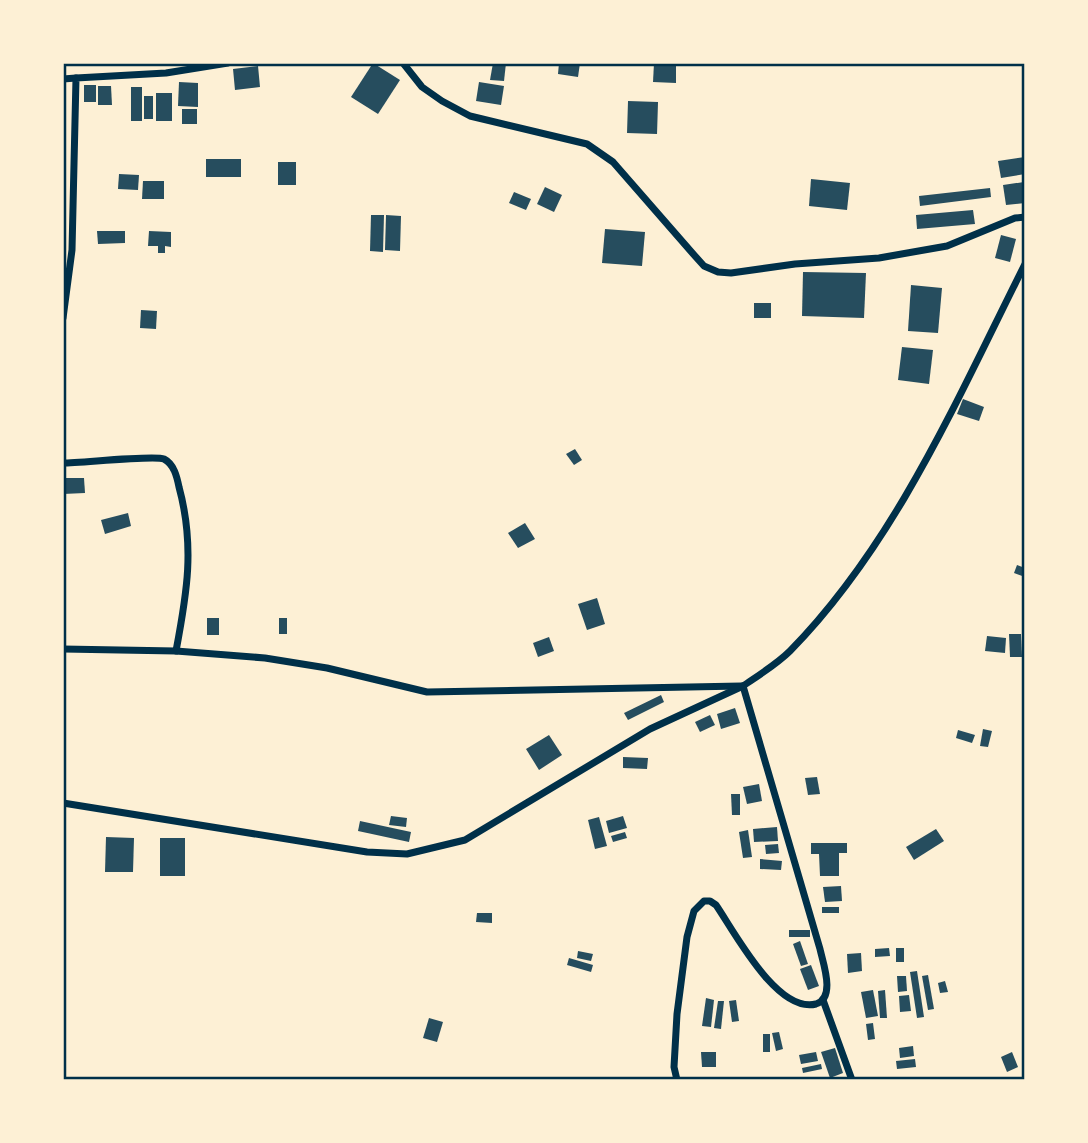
<svg xmlns="http://www.w3.org/2000/svg" width="1088" height="1143" viewBox="0 0 1088 1143" font-family="'Alegreya Sans',sans-serif">
<rect width="100%" height="100%" fill="#fdf0d5"/>
<g fill="#264d5e">
<path d="M373,63L400,80L378,114L351,97Z"/>
<path d="M493,63H506L504,81L490,80Z"/>
<path d="M559,63H580L578,77L558,74Z"/>
<path d="M654,63H676V83L653,82Z"/>
<path d="M258,66L260,87L235,90L233,69Z"/>
<path d="M179,82L198,83V107L178,106Z"/>
<path d="M479,82L504,86L501,105L476,101Z"/>
<rect x="84" y="85" width="12" height="17"/>
<path d="M98,86H111L112,105H98Z"/>
<rect x="131" y="87" width="11" height="34"/>
<rect x="156" y="93" width="16" height="28"/>
<rect x="144" y="96" width="9" height="23"/>
<path d="M628,101L658,102L657,134L627,133Z"/>
<rect x="182" y="109" width="15" height="15"/>
<path d="M1025,157V174L1001,178L998,161Z"/>
<rect x="206" y="159" width="35" height="18"/>
<rect x="278" y="162" width="18" height="23"/>
<path d="M119,174L139,175L138,190L118,189Z"/>
<path d="M811,179L850,183L847,210L809,206Z"/>
<path d="M143,181H164V199H142Z"/>
<path d="M1024,182L1025,203L1006,205L1003,185Z"/>
<path d="M545,187L562,195L554,212L537,204Z"/>
<path d="M990,188L991,197L920,206L919,196Z"/>
<path d="M514,192L531,199L526,210L509,203Z"/>
<path d="M973,210L975,224L917,229L916,215Z"/>
<path d="M371,215H384L383,252L370,251Z"/>
<path d="M386,215L401,216L400,251L385,250Z"/>
<path d="M605,229L645,232L642,266L602,263Z"/>
<path d="M97,231H125V243L98,244Z"/>
<path d="M149,231L171,232V247L165,246V253H158V246H148Z"/>
<path d="M1001,235L1016,239L1010,262L995,258Z"/>
<path d="M803,272L866,273L864,318L802,316Z"/>
<path d="M911,285L942,288L938,333L908,331Z"/>
<rect x="754" y="303" width="17" height="15"/>
<path d="M141,310L157,311L156,329L140,328Z"/>
<path d="M902,347L933,350L929,384L898,380Z"/>
<path d="M963,399L984,407L979,421L957,414Z"/>
<path d="M575,449L582,460L574,465L566,454Z"/>
<path d="M63,478H84L85,493L63,494Z"/>
<path d="M128,513L131,526L105,534L101,520Z"/>
<path d="M525,523L535,539L518,548L508,533Z"/>
<path d="M1017,565L1025,568V577L1014,573Z"/>
<path d="M597,598L605,624L587,630L578,604Z"/>
<rect x="207" y="618" width="12" height="17"/>
<rect x="279" y="618" width="8" height="16"/>
<path d="M1009,634H1021L1022,657H1010Z"/>
<path d="M987,636L1006,638L1005,653L985,651Z"/>
<path d="M549,637L554,651L538,657L533,643Z"/>
<path d="M661,695L664,702L628,720L624,713Z"/>
<path d="M735,708L740,723L721,729L717,714Z"/>
<path d="M710,715L715,725L700,732L695,722Z"/>
<path d="M983,729L992,731L988,747L980,746Z"/>
<path d="M958,730L975,735L972,743L956,738Z"/>
<path d="M549,735L562,755L539,770L526,749Z"/>
<path d="M623,757L648,758L647,769L623,768Z"/>
<path d="M817,777L820,794L808,795L805,778Z"/>
<path d="M759,784L762,801L747,804L743,787Z"/>
<path d="M731,794H740V815H732Z"/>
<path d="M391,816L407,818L406,827L389,825Z"/>
<path d="M623,816L627,828L609,833L606,821Z"/>
<path d="M599,817L607,846L595,849L588,820Z"/>
<path d="M360,821L411,832L409,842L358,831Z"/>
<path d="M777,827L778,841L754,842L753,829Z"/>
<path d="M936,829L944,841L914,860L906,847Z"/>
<path d="M748,830L752,857L743,858L739,832Z"/>
<path d="M625,832L627,838L613,842L611,836Z"/>
<path d="M106,837L134,838L133,872H105Z"/>
<rect x="160" y="838" width="25" height="38"/>
<path d="M811,843H847V853H839V876H820L819,854H811Z"/>
<path d="M778,844L779,853L766,854L765,845Z"/>
<path d="M760,859L782,861L781,870L760,869Z"/>
<path d="M841,886L842,901L825,902L823,887Z"/>
<rect x="822" y="907" width="17" height="6"/>
<path d="M477,913H492V923L476,922Z"/>
<rect x="789" y="930" width="21" height="7"/>
<path d="M800,941L808,964L801,966L793,944Z"/>
<path d="M889,948L890,956L875,957V949Z"/>
<rect x="896" y="948" width="8" height="14"/>
<path d="M578,951L593,954L591,961L577,958Z"/>
<path d="M861,953L862,971L848,973L847,954Z"/>
<path d="M569,958L593,965L591,972L567,965Z"/>
<path d="M811,965L819,986L808,990L800,969Z"/>
<path d="M917,971L924,1017L917,1018L910,972Z"/>
<path d="M928,975L934,1009L928,1010L922,976Z"/>
<path d="M897,976H906L907,991L898,992Z"/>
<path d="M945,981L948,992L940,993L938,983Z"/>
<path d="M873,990L878,1016L866,1018L861,992Z"/>
<path d="M885,990L887,1018H880L878,991Z"/>
<path d="M909,995L911,1011L900,1012L899,996Z"/>
<path d="M706,998L714,1000L711,1027L702,1026Z"/>
<path d="M736,1000L739,1021L732,1022L729,1001Z"/>
<path d="M718,1001H724L721,1029L714,1028Z"/>
<path d="M429,1018L443,1022L437,1042L423,1038Z"/>
<path d="M873,1023L875,1039L868,1040L866,1024Z"/>
<path d="M779,1032L783,1049L776,1051L772,1033Z"/>
<rect x="763" y="1034" width="7" height="18"/>
<path d="M913,1046L914,1056L900,1058L899,1048Z"/>
<path d="M835,1048L843,1073L830,1078L821,1052Z"/>
<path d="M701,1052H716V1067H702Z"/>
<path d="M816,1052L818,1061L801,1064L799,1055Z"/>
<path d="M1012,1052L1018,1067L1007,1072L1001,1057Z"/>
<path d="M915,1059L916,1067L897,1069L896,1061Z"/>
<path d="M821,1064L822,1069L803,1073L802,1068Z"/>
</g>
<g fill="none" stroke-linecap="round" stroke-linejoin="round">
<g stroke="#003049" stroke-width="7">
<path d="M403,63L422,87L442,101L470,116L587,144L613,162L695,256L704,266L718,272L731,273L795,264L879,258L947,246L1015,218L1025,217"/>
<path d="M63,79L76,78"/>
<path d="M63,318L72,250L76,78L166,73L228,63"/>
<path d="M63,463C81,463 154,455 164,459C174,464 177,477 179,487C195,546 187,593 176,651"/>
<path d="M63,649L176,651L265,658L327,668L427,692L741,686"/>
<path d="M63,803L367,852L407,854L465,840L650,729L743,686"/>
<path d="M823,1000L852,1080"/>
<path d="M677,1080L674,1067L677,1014L687,937L694,911L704,901H710L716,905C734,931 777,1014 816,1004C836,998 823,963 820,949L743,686C759,675 777,664 790,651C896,543 958,397 1025,264"/>
</g>
</g>
<rect width="1088" height="1143" fill="none" stroke="#fdf0d5" stroke-width="130"/>
<rect x="65" y="65" width="958" height="1013" fill="none" stroke="#003049" stroke-width="2.5"/>
</svg>
